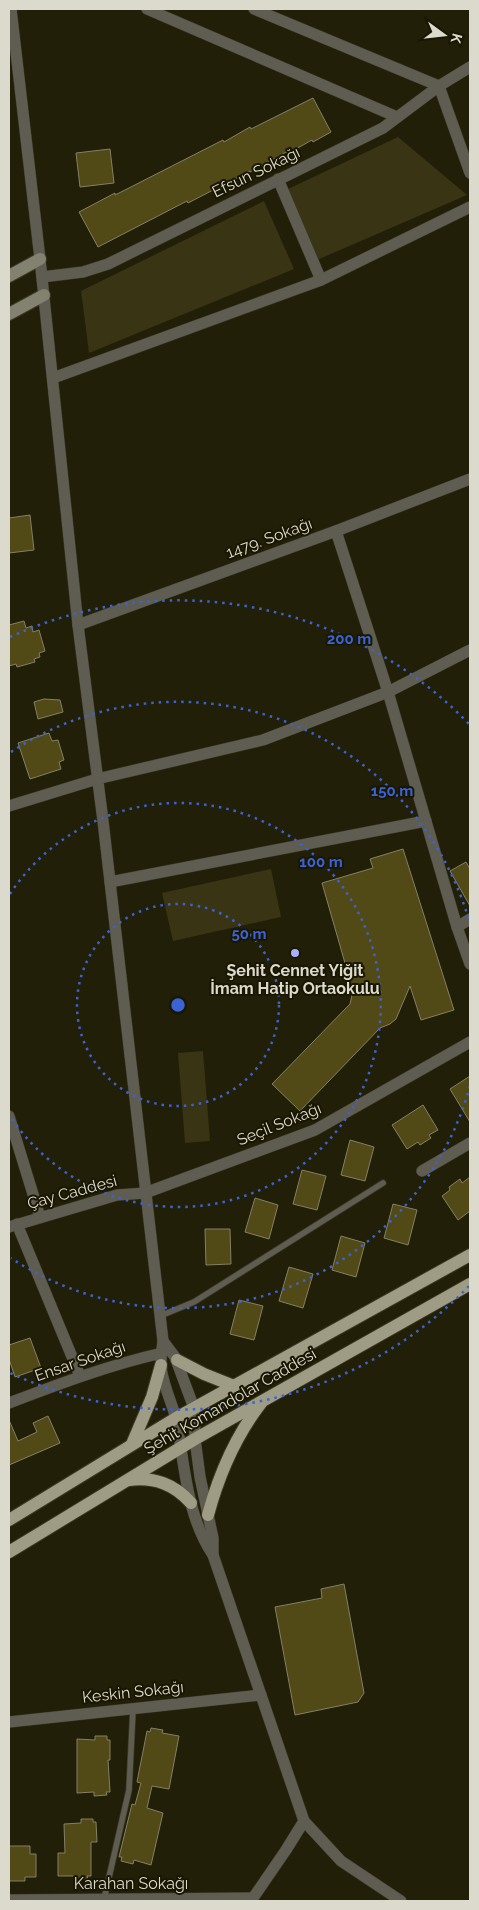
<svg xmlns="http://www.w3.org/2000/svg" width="479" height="1910" viewBox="0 0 479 1910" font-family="Raleway,sans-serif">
<rect width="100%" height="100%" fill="#221f08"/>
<g fill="#393413">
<path d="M398,137L467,195L317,260L286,190Z"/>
<path d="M264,201L294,269L89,353L81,291Z"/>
<path d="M271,869L281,917L173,941L162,893Z"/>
<path d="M203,1051L210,1141L185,1143L178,1053Z"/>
</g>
<g fill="#514916" stroke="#848067">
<path d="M313,98L331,132L313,142L312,140L287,154L286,152L250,172V171L188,203L187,201L98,247L79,212L115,193V195L125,190L223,140L224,142L250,127L251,129Z"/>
<path d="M110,149L114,183L80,187L76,153Z"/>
<path d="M30,515L34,550L9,553V518Z"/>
<path d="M24,621L26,628L32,626L33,632L39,630L45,651L39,653L40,657L34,659L35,662L17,667L16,664L9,666V625Z"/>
<path d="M44,699L60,700L63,712L38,719L34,702Z"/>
<path d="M49,733L52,741L58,740L64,760L59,762L61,769L30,779L18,743Z"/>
<path d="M403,849L454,1010L421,1020L410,986L396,1019L390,1024L380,1028L300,1111L272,1084L350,1004L353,991L322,883L373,868L370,859Z"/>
<path d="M466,862L470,869V906L450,871Z"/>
<path d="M470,1076V1122L450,1089Z"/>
<path d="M423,1105L438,1130L429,1135L431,1138L420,1145L418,1142L407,1149L392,1125Z"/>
<path d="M350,1140L374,1147L365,1181L341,1175Z"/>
<path d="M302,1170L326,1176L317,1210L293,1204Z"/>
<path d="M470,1177V1211L458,1220L442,1196L450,1190L449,1187L460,1179L462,1183Z"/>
<path d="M255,1198L278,1205L269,1239L245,1232Z"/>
<path d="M393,1204L417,1210L408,1245L384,1238Z"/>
<path d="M205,1229H230L231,1264L206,1265Z"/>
<path d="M341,1236L365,1243L356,1277L332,1270Z"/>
<path d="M289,1267L313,1274L303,1308L279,1301Z"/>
<path d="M239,1300L263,1306L254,1340L230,1334Z"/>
<path d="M30,1338L41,1368L15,1377L9,1359V1345Z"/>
<path d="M48,1416L60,1443L9,1465V1420L18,1441L37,1432L33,1423Z"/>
<path d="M344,1584L364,1693L358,1702L295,1715L275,1607L322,1598L321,1589Z"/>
<path d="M151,1728L163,1730L162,1733L179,1736L169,1789L152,1786L147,1808L163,1813L151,1865L134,1860L133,1864L121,1861L122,1857H119L132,1804L135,1805L141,1783L137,1782L147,1731L150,1732Z"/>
<path d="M95,1736H107V1740H110V1760H108L110,1792H106L107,1795L94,1796V1792L77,1793V1739L95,1740Z"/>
<path d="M81,1819H93V1822H96L97,1842H91V1876H87L88,1879L75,1880V1876H58V1853H65L64,1824L81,1823Z"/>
<path d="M9,1846H30V1854H36V1877H25V1881H9Z"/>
</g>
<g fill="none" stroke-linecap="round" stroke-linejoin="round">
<defs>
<g id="lane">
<path d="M160,1316L194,1302L383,1183"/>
<path d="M104,1899L129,1790L133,1709"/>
</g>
<g id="street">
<path d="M11,9L40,259L78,625L103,821L163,1341C162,1348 161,1356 161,1364C161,1381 172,1402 176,1419C185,1465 186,1515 213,1555L304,1821"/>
<path d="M147,9L397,117"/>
<path d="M254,9L439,86L470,173"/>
<path d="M278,179L321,280"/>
<path d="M42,277L83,272L108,264L383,128L439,86L470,67"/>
<path d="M53,378L321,280L470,207"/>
<path d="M336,531L388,692L457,927L470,964"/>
<path d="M78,625L336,531L470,479"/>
<path d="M9,806L97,779L263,740L388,692L470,650"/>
<path d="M110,882L426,821"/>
<path d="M457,927L470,919"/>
<path d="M9,1116L40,1217"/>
<path d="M422,1171L470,1143"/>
<path d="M17,1224L80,1376"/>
<path d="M9,1227L117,1195L145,1193L315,1130L470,1042"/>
<path d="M163,1341L175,1357L194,1408L195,1439L200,1477L213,1538V1555"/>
<path d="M9,1403C59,1384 109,1365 162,1353"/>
<path d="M9,1722L261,1695"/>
<path d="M9,1900L253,1898"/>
<path d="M251,1901L286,1850L304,1821L341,1861L401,1901"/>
</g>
<g id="secondary">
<path d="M9,276L40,259"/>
<path d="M9,314L44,295"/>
</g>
<g id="primary">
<path d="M177,1360L204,1374L234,1386"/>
<path d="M132,1444L152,1397L161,1365"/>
<path d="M129,1480C155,1477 174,1484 191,1503"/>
<path d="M208,1515C219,1474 235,1437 261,1403"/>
<path d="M9,1520L176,1418L470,1255"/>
<path d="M9,1552L195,1439L470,1284"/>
</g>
</defs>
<use href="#lane" stroke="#3c3924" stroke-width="7"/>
<use href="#street" stroke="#3c3924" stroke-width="12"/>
<use href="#secondary" stroke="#3c3924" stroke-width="14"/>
<use href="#primary" stroke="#3c3924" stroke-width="14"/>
<use href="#lane" stroke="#5f5d52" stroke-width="5.5"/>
<use href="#street" stroke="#5f5d52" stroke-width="11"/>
<use href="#secondary" stroke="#838170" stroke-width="12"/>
<use href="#primary" stroke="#9f9c86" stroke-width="12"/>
</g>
<g fill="none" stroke="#3a63d6" stroke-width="2.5" stroke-dasharray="2.5 5">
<circle cx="178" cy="1005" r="101"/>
<path d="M10 894A202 202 0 1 1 10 1116"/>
<path d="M470 1086A303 303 0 0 1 11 1258M11 752A303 303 0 0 1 470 924"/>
<path d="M469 1286A404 404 0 0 1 10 1373M10 637A404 404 0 0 1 469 724"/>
</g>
<circle fill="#aaaffb" stroke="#191602" stroke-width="2" cx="295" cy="953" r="5"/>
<g text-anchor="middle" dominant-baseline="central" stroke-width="4" stroke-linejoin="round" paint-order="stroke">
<g font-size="16" fill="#dcdacd" stroke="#191602">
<text transform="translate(256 172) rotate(-26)">Efsun Sokağı</text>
<text transform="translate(269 538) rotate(-20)">1479. Sokağı</text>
<text transform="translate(279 1124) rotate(-22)">Seçil Sokağı</text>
<text transform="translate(72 1192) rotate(-15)">Çay Caddesi</text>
<text transform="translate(80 1361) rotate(-19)">Ensar Sokağı</text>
<text transform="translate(230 1401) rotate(-30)">Şehit Komandolar Caddesi</text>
<text transform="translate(133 1692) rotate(-6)">Keskin Sokağı</text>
<text x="131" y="1883">Karahan Sokağı</text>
</g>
<g font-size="16" font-weight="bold" fill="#dcdacd" stroke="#191602">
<text x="295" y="970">Şehit Cennet Yiğit<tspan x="295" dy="18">İmam Hatip Ortaokulu</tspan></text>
</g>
</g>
<circle cx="178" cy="1005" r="8" fill="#3a63d6" stroke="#191602" stroke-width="2.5"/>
<g font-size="15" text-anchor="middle" font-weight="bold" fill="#3a63d6" stroke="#191602" stroke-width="4" stroke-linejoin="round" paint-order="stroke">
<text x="349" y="644">200 m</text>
<text x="392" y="796">150 m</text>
<text x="321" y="867">100 m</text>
<text x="249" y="939">50 m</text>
</g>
<rect width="479" height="1910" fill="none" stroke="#dcdacd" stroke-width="20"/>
<g transform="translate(444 35) rotate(105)" stroke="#191602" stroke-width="4" paint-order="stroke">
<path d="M0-4L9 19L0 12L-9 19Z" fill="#dcdacd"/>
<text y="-8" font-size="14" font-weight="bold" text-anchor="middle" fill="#dcdacd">K</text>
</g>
</svg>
